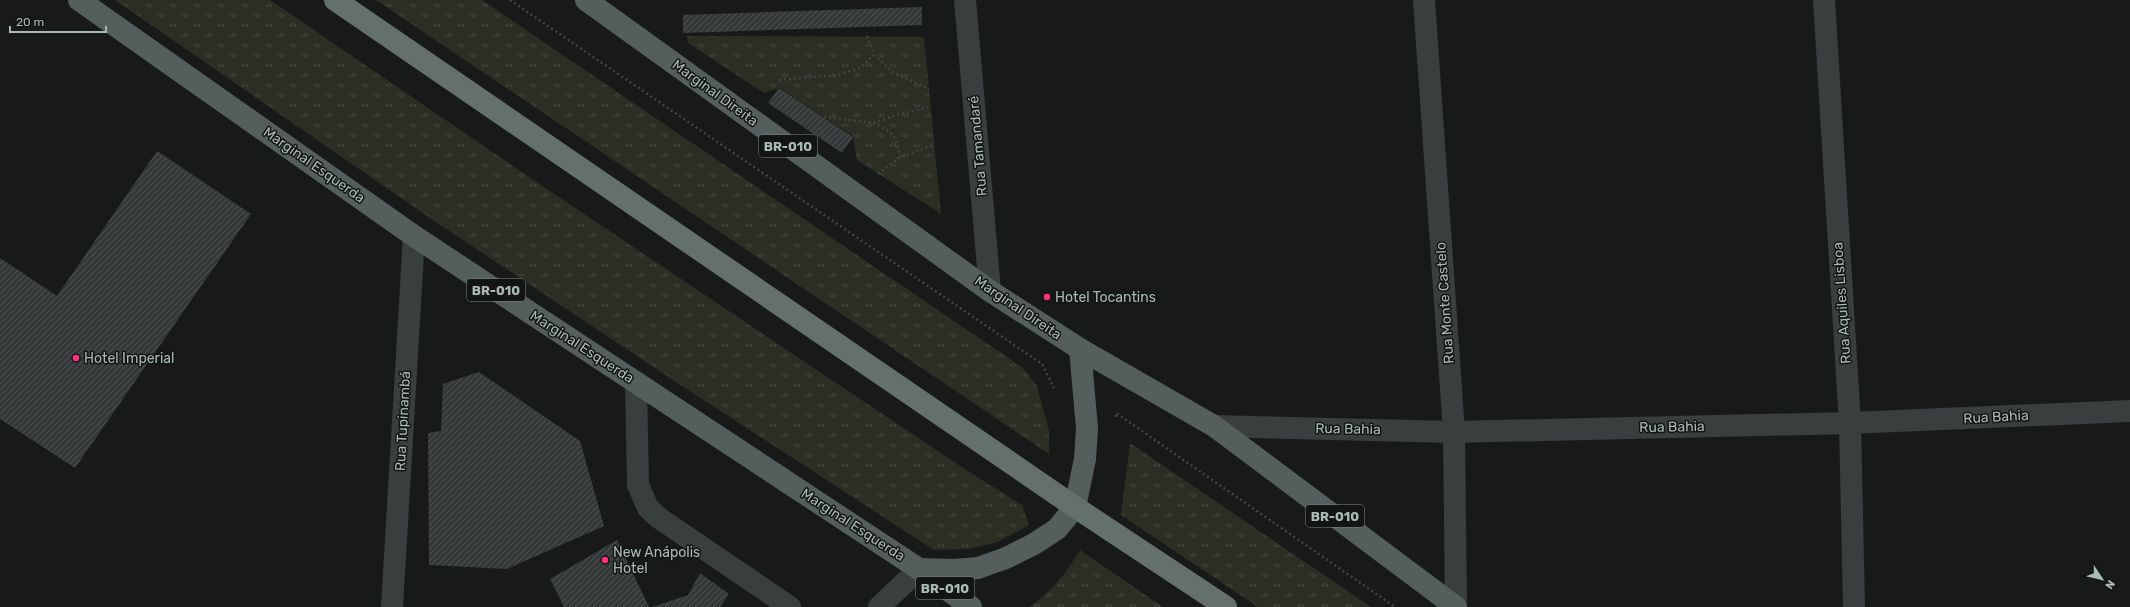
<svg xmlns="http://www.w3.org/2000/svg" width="2130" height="607" viewBox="0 0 2130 607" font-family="Rubik,sans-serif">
<defs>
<pattern id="park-tufts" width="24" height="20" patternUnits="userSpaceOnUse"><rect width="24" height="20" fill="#2c2d23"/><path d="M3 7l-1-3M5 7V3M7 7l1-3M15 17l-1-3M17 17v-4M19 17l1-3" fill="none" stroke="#484941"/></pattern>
<pattern id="building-hatch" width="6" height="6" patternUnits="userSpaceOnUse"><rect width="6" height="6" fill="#353939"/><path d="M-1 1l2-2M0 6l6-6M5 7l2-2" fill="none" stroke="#4f5453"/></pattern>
</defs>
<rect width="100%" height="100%" fill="#181a1a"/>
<g fill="url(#park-tufts)">
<path d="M115,0H270L532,179L966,470L1022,505L1029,525L998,542L968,549L934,550L682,386L427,216Z"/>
<path d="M376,0H482L1023,368L1037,386L1049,431V454Z"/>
<path d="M687,36L924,37L941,214L857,160L853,136L780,88L764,93L688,43Z"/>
<path d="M1130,443L1371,607H1258L1121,515Z"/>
<path d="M1080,550L1163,607H1029C1052,592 1066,573 1080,550Z"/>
</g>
<g fill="url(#building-hatch)">
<path d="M922,7V25L683,33V15Z"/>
<path d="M779,88L853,137L842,153L768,103Z"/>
<path d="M157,151L251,214L75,468L0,419V258L57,296Z"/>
<path d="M479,372L580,441L604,526L507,569L429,565L428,433L441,431L443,384Z"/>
<path d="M617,540L649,607H564L550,579Z"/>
<path d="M700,573L729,594L720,607H652L688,595Z"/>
</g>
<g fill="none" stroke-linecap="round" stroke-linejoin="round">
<g stroke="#3e4644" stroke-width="2.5" stroke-dasharray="2 3" stroke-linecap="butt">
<path d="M510,0L1042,364L1054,388"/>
<path d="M867,36L874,55L894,73L929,89"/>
<path d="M779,80L837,75L860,68L874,55"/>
<path d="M824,117L873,123L896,115L930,107"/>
<path d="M873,123C893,132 896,135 900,157"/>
<path d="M878,174L900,157L934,145"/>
<path d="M1116,417V413L1395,607"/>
</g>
<g stroke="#383f3e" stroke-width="22">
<path d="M965,0L990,291"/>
<path d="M1424,0L1454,432L1456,607"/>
<path d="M1824,0L1850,423L1854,607"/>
<path d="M636,382L638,485L648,508L659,518L790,607"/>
<path d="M1214,426L1454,432L1850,423L2130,411"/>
<path d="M392,607L414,236"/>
<path d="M879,607L919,569"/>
</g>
<g stroke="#545e5c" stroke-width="22">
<path d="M79,0L414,236L919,569L971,607"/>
<path d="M586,0L990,291L1080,349L1214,426L1456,607"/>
<path d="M919,569L954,570L978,568L1006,558L1034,544L1057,529L1075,507L1085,459L1087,428L1080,349"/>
</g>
<path stroke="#64706c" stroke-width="22" d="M335,0L1075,507L1226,607"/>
</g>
<g fill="#f9317f" stroke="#131515" stroke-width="1.5">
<circle cx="1047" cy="297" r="4"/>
<circle cx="76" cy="358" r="4"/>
<circle cx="605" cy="560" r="4"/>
</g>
<g text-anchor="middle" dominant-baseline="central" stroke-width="3" stroke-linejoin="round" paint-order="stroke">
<g fill="#131515" stroke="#7c8884" stroke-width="1">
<rect x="759" y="135" width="58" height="22" rx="3"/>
<rect x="467" y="279" width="58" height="22" rx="3"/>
<rect x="1306" y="505" width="58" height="22" rx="3"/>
<rect x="916" y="577" width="58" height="22" rx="3"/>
</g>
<g font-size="13" font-weight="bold" fill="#a9bab4">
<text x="788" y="146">BR-010</text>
<text x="496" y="290">BR-010</text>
<text x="1335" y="516">BR-010</text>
<text x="945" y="588">BR-010</text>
</g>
<g font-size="14" fill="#a9bab4" stroke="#131515">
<text transform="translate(715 93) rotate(36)">Marginal Direita</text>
<text transform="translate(978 146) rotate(-95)">Rua Tamandaré</text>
<text transform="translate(314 165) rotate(35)">Marginal Esquerda</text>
<text transform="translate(1445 303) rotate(-94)">Rua Monte Castelo</text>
<text transform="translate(1842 303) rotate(-94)">Rua Aquiles Lisboa</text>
<text transform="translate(1018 308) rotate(34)">Marginal Direita</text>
<text transform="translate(582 347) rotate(33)">Marginal Esquerda</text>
<text transform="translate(1996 417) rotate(-3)">Rua Bahia</text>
<text transform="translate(403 421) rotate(-87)">Rua Tupinambá</text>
<text transform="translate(1672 427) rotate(-1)">Rua Bahia</text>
<text transform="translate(1348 429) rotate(1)">Rua Bahia</text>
<text transform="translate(853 525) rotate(33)">Marginal Esquerda</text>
</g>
<g font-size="14" fill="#a9bab4" stroke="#131515" text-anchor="start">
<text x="1055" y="297">Hotel Tocantins</text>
<text x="84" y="358">Hotel Imperial</text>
<text x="613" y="552">New Anápolis<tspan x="613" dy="16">Hotel</tspan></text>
</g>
</g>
<g transform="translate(2102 579) rotate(125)" stroke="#131515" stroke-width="3" paint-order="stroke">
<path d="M0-3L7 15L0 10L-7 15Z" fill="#a9bab4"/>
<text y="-6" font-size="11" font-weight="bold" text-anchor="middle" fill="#a9bab4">N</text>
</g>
<path d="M10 26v6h96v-6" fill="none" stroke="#a9bab4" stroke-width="2"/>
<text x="16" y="26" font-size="12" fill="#a9bab4" stroke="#131515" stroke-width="3" paint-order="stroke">20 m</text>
</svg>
